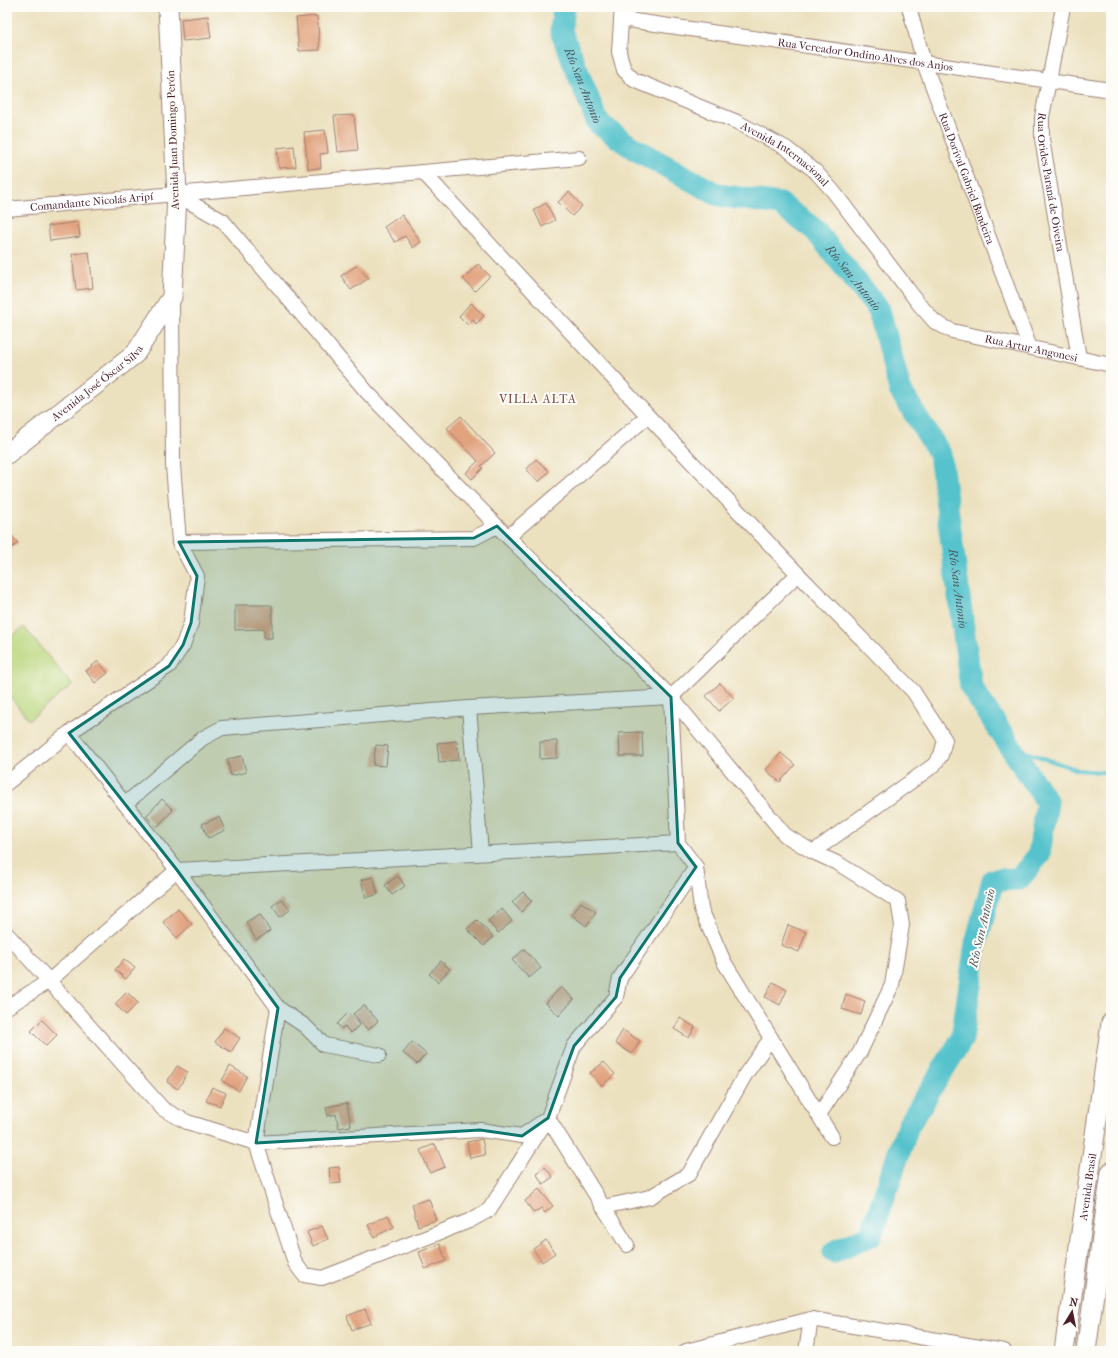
<svg xmlns="http://www.w3.org/2000/svg" width="1118" height="1358" viewBox="0 0 1118 1358" font-family="'IM FELL French Canon',serif">
<rect width="100%" height="100%" fill="#fdfcf7"/>
<filter id="ink" filterUnits="userSpaceOnUse"><feTurbulence type="fractalNoise" baseFrequency=".025" numOctaves="2"/><feDisplacementMap in="SourceGraphic" scale="8" xChannelSelector="R" yChannelSelector="G"/><feConvolveMatrix kernelMatrix="1 2 1 2 8 2 1 2 1" color-interpolation-filters="sRGB"/></filter>
<filter id="wash" filterUnits="userSpaceOnUse"><feTurbulence type="fractalNoise" baseFrequency=".012" numOctaves="4" result="noise"/><feDisplacementMap in="SourceGraphic" scale="16" xChannelSelector="R" yChannelSelector="G"/><feGaussianBlur stdDeviation="0.9" result="paint"/><feColorMatrix in="noise" values="0 0 0 0 0 0 0 0 0 0 0 0 0 0 0 0 0 1.4 0 .05"/><feComposite in="paint" operator="in"/></filter>
<g filter="url(#wash)">
<rect width="100%" height="100%" fill="#ece1bf"/>
<path fill="#bad67b" stroke="#827a53" d="M24,627L72,685L29,720L7,693V640Z"/>
<g fill="none" stroke-linecap="round" stroke-linejoin="round">
<path stroke="#55c2cc" stroke-width="4" d="M1011,747L1078,770L1111,773"/>
<path stroke="#55c2cc" stroke-width="23" id="s1" d="M564,7L561,31L598,123L633,148L718,195L780,204L815,230L879,310L900,390L940,454L971,687L1047,802L1039,855L1019,879L993,880L976,943L962,1039L908,1126L871,1235L834,1252"/>
</g>
<g id="blocks">
<g fill="#e1a27e">
<path d="M208,16L211,38L183,41L181,19Z"/>
<path d="M317,16L320,50L299,51L296,18Z"/>
<path d="M354,115L358,150L338,152L334,116Z"/>
<path d="M325,130L328,153L320,154L321,168L308,169L304,132Z"/>
<path d="M294,146L296,167L279,168L277,148Z"/>
<path d="M569,192L582,206L572,216L558,202Z"/>
<path d="M546,203L555,220L542,227L534,210Z"/>
<path d="M402,215L421,242L413,248L405,236L395,242L384,227Z"/>
<path d="M78,222L80,237L50,241L48,226Z"/>
<path d="M89,252L93,288L76,290L72,254Z"/>
<path d="M478,264L490,276L475,291L463,279Z"/>
<path d="M356,266L369,278L351,290L341,276Z"/>
<path d="M471,303L484,316L476,324L473,319L468,325L459,316Z"/>
<path d="M461,416L495,453L481,466L483,468L472,479L466,473L478,461L447,428Z"/>
<path d="M536,459L549,471L539,482L526,470Z"/>
<path d="M7,529L18,543L10,549L7,545Z"/>
<path d="M235,605H272V638H264V629L235,630Z"/>
<path d="M98,661L108,673L95,683L86,671Z"/>
<path d="M720,683L734,698L719,711L706,696Z"/>
<path d="M642,732L643,756H620L619,733Z"/>
<path d="M457,741L459,760L439,762L437,743Z"/>
<path d="M557,741V758L540,759V742Z"/>
<path d="M376,745L388,746L386,766L373,765Z"/>
<path d="M781,753L795,765L780,782L766,770Z"/>
<path d="M242,756L246,772L231,776L227,759Z"/>
<path d="M162,799L173,810L157,827L146,816Z"/>
<path d="M219,817L225,830L208,838L202,824Z"/>
<path d="M398,876L405,886L392,895L385,885Z"/>
<path d="M373,877L378,894L366,898L361,880Z"/>
<path d="M523,892L532,901L521,912L512,902Z"/>
<path d="M281,899L290,910L280,917L272,906Z"/>
<path d="M581,902L596,912L586,926L572,915Z"/>
<path d="M178,909L192,924L177,938L163,922Z"/>
<path d="M502,909L512,921L498,933L488,921Z"/>
<path d="M260,914L270,931L256,940L246,922Z"/>
<path d="M477,920L493,937L484,946L467,929Z"/>
<path d="M788,925L806,932L799,952L781,945Z"/>
<path d="M524,949L541,968L529,978L512,960Z"/>
<path d="M124,959L135,968L126,979L115,970Z"/>
<path d="M441,961L450,969L438,982L429,974Z"/>
<path d="M773,982L787,990L780,1005L765,997Z"/>
<path d="M561,987L574,999L559,1016L546,1003Z"/>
<path d="M127,992L138,1003L126,1015L115,1004Z"/>
<path d="M846,994L865,1001L861,1015L842,1009Z"/>
<path d="M364,1005L378,1021L368,1030L353,1014Z"/>
<path d="M348,1013L360,1024L351,1033L344,1026L342,1029L337,1024Z"/>
<path d="M680,1018L695,1027L689,1038L674,1029Z"/>
<path d="M42,1020L57,1035L46,1046L31,1031Z"/>
<path d="M224,1028L240,1038L231,1052L215,1042Z"/>
<path d="M623,1030L640,1041L632,1054L615,1043Z"/>
<path d="M412,1042L426,1054L417,1064L403,1053Z"/>
<path d="M604,1062L615,1074L602,1086L590,1073Z"/>
<path d="M177,1066L188,1072L178,1089L167,1082Z"/>
<path d="M230,1066L247,1076L239,1091L222,1081Z"/>
<path d="M212,1087L226,1093L220,1106L206,1101Z"/>
<path d="M347,1103L351,1126L339,1128L336,1114L328,1116L326,1107Z"/>
<path d="M482,1139L485,1155L470,1158L467,1142Z"/>
<path d="M435,1144L445,1167L430,1173L420,1150Z"/>
<path d="M339,1167L341,1183L330,1184L329,1168Z"/>
<path d="M545,1167L553,1177L543,1184L536,1173Z"/>
<path d="M539,1189L553,1206L545,1213L541,1208L534,1213L525,1201Z"/>
<path d="M429,1199L436,1220L418,1226L412,1204Z"/>
<path d="M388,1215L394,1227L374,1237L368,1225Z"/>
<path d="M322,1226L328,1239L313,1246L307,1232Z"/>
<path d="M546,1240L555,1253L542,1262L533,1249Z"/>
<path d="M440,1244L446,1261L425,1269L419,1252Z"/>
<path d="M365,1309L371,1323L352,1330L347,1316Z"/>
</g>
</g>
</g>
<g filter="url(#ink)">
<use href="#blocks" fill-opacity="0" stroke="#9b8075" stroke-width="1"/>
<g fill="none" stroke-linecap="round" stroke-linejoin="round">
<defs>
<g id="minor">
<path id="s2" d="M622,7L619,52L624,70L634,80L737,122L786,148L815,171L833,191L919,304L935,322L952,331L1111,365"/>
<path id="s3" d="M909,7L924,63L1030,348"/>
<path id="s4" d="M1063,7L1042,117V139L1079,358"/>
<path id="s5" d="M621,19L1111,90"/>
<path d="M423,172L648,416L798,574L913,691L945,740L941,755L934,765L813,852"/>
<path d="M177,195L223,221L367,392L497,526L671,697L785,835L813,852L839,864L898,901L902,925L892,985L860,1052L819,1115"/>
<path id="s6" d="M7,209L579,158"/>
<path d="M509,536L648,416"/>
<path d="M179,542L474,538L497,526"/>
<path d="M798,574L671,697L678,843L696,867L701,909L724,962L832,1137"/>
<path d="M469,708L481,853"/>
<path d="M69,733L177,870L278,1008L305,1026L324,1045L379,1055"/>
<path d="M7,783L69,733L169,666L183,645L191,623L197,576L179,542L173,465L172,297"/>
<path d="M125,804L203,738L222,728L469,708L671,697"/>
<path d="M7,934L49,981L177,870L678,843"/>
<path d="M7,1007L49,981L163,1109L187,1122L256,1143L295,1263L304,1275L322,1278L469,1221L489,1210L548,1118L627,1245"/>
<path d="M278,1008L256,1143L480,1130L522,1136L548,1118L574,1046L616,997L620,978L696,867"/>
<path d="M603,1207L650,1197L689,1174L745,1075L771,1038"/>
<path d="M686,1351L811,1319L1004,1351"/>
<path d="M806,1351L811,1319"/>
</g>
<g id="secondary">
<path id="s7" d="M7,454L135,354L172,297L177,195L168,7"/>
<path id="s8" d="M1064,1351L1111,1023"/>
<path d="M1086,1351L1111,1172"/>
</g>
</defs>
<use href="#minor" stroke="#9b8075" stroke-width="16"/>
<use href="#secondary" stroke="#9b8075" stroke-width="21"/>
<use href="#minor" stroke="#fff" stroke-width="14"/>
<use href="#secondary" stroke="#fff" stroke-width="19"/>
</g>
</g>
<path fill="#0f766e" fill-opacity="0.2" stroke="#0f766e" stroke-width="3" stroke-linejoin="round" d="M497,526L671,697L678,843L696,867L620,978L616,997L574,1046L548,1118L522,1136L480,1130L256,1143L278,1008L177,870L69,733L169,666L183,645L191,623L197,576L179,542L474,538Z"/>
<g text-anchor="middle" dominant-baseline="central" stroke-width="4" stroke-linejoin="round" paint-order="stroke">
<g font-size="11" fill="#4a1f2b" stroke="#fdfcf7">
<text stroke="none"><textPath href="#s5" startOffset="247">Rua Vereador Ondino Alves dos Anjos</textPath></text>
<text transform="translate(173 140) rotate(-92)">Avenida Juan Domingo Perón</text>
<text stroke="none"><textPath href="#s2" startOffset="247">Avenida Internacional</textPath></text>
<text stroke="none"><textPath href="#s3" startOffset="181">Rua Dorival Gabriel Bandeira</textPath></text>
<text stroke="none"><textPath href="#s4" startOffset="178">Rua Orides Paraná de Oiveira</textPath></text>
<text stroke="none"><textPath href="#s6" startOffset="85">Comandante Nicolás Aripí</textPath></text>
<text stroke="none"><textPath href="#s2" startOffset="575">Rua Artur Angonesi</textPath></text>
<text stroke="none"><textPath href="#s7" startOffset="115">Avenida José Óscar Silva</textPath></text>
<text stroke="none"><textPath href="#s8" startOffset="166">Avenida Brasil</textPath></text>
</g>
<g font-size="12" font-style="italic" fill="#4e5863" stroke="#fdfcf7">
<text stroke="none"><textPath href="#s1" startOffset="83">Río San Antonio</textPath></text>
<text stroke="none"><textPath href="#s1" startOffset="431">Río San Antonio</textPath></text>
<text stroke="none"><textPath href="#s1" startOffset="766">Río San Antonio</textPath></text>
<text transform="translate(982 928) rotate(-77)">Río San Antonio</text>
</g>
<g font-size="12" letter-spacing="1" fill="#7f4d48" stroke="#fdfcf7">
<text x="538" y="399">VILLA ALTA</text>
</g>
</g>
<rect width="1118" height="1358" fill="none" stroke="#fdfcf7" stroke-width="24"/>
<g transform="translate(1072 1312) rotate(10)" stroke="#fdfcf7" stroke-width="3" paint-order="stroke">
<path d="M0-3L7 15L0 10L-7 15Z" fill="#4a1f2b"/>
<text y="-6" font-size="11" font-weight="bold" text-anchor="middle" fill="#4a1f2b">N</text>
</g>
</svg>
